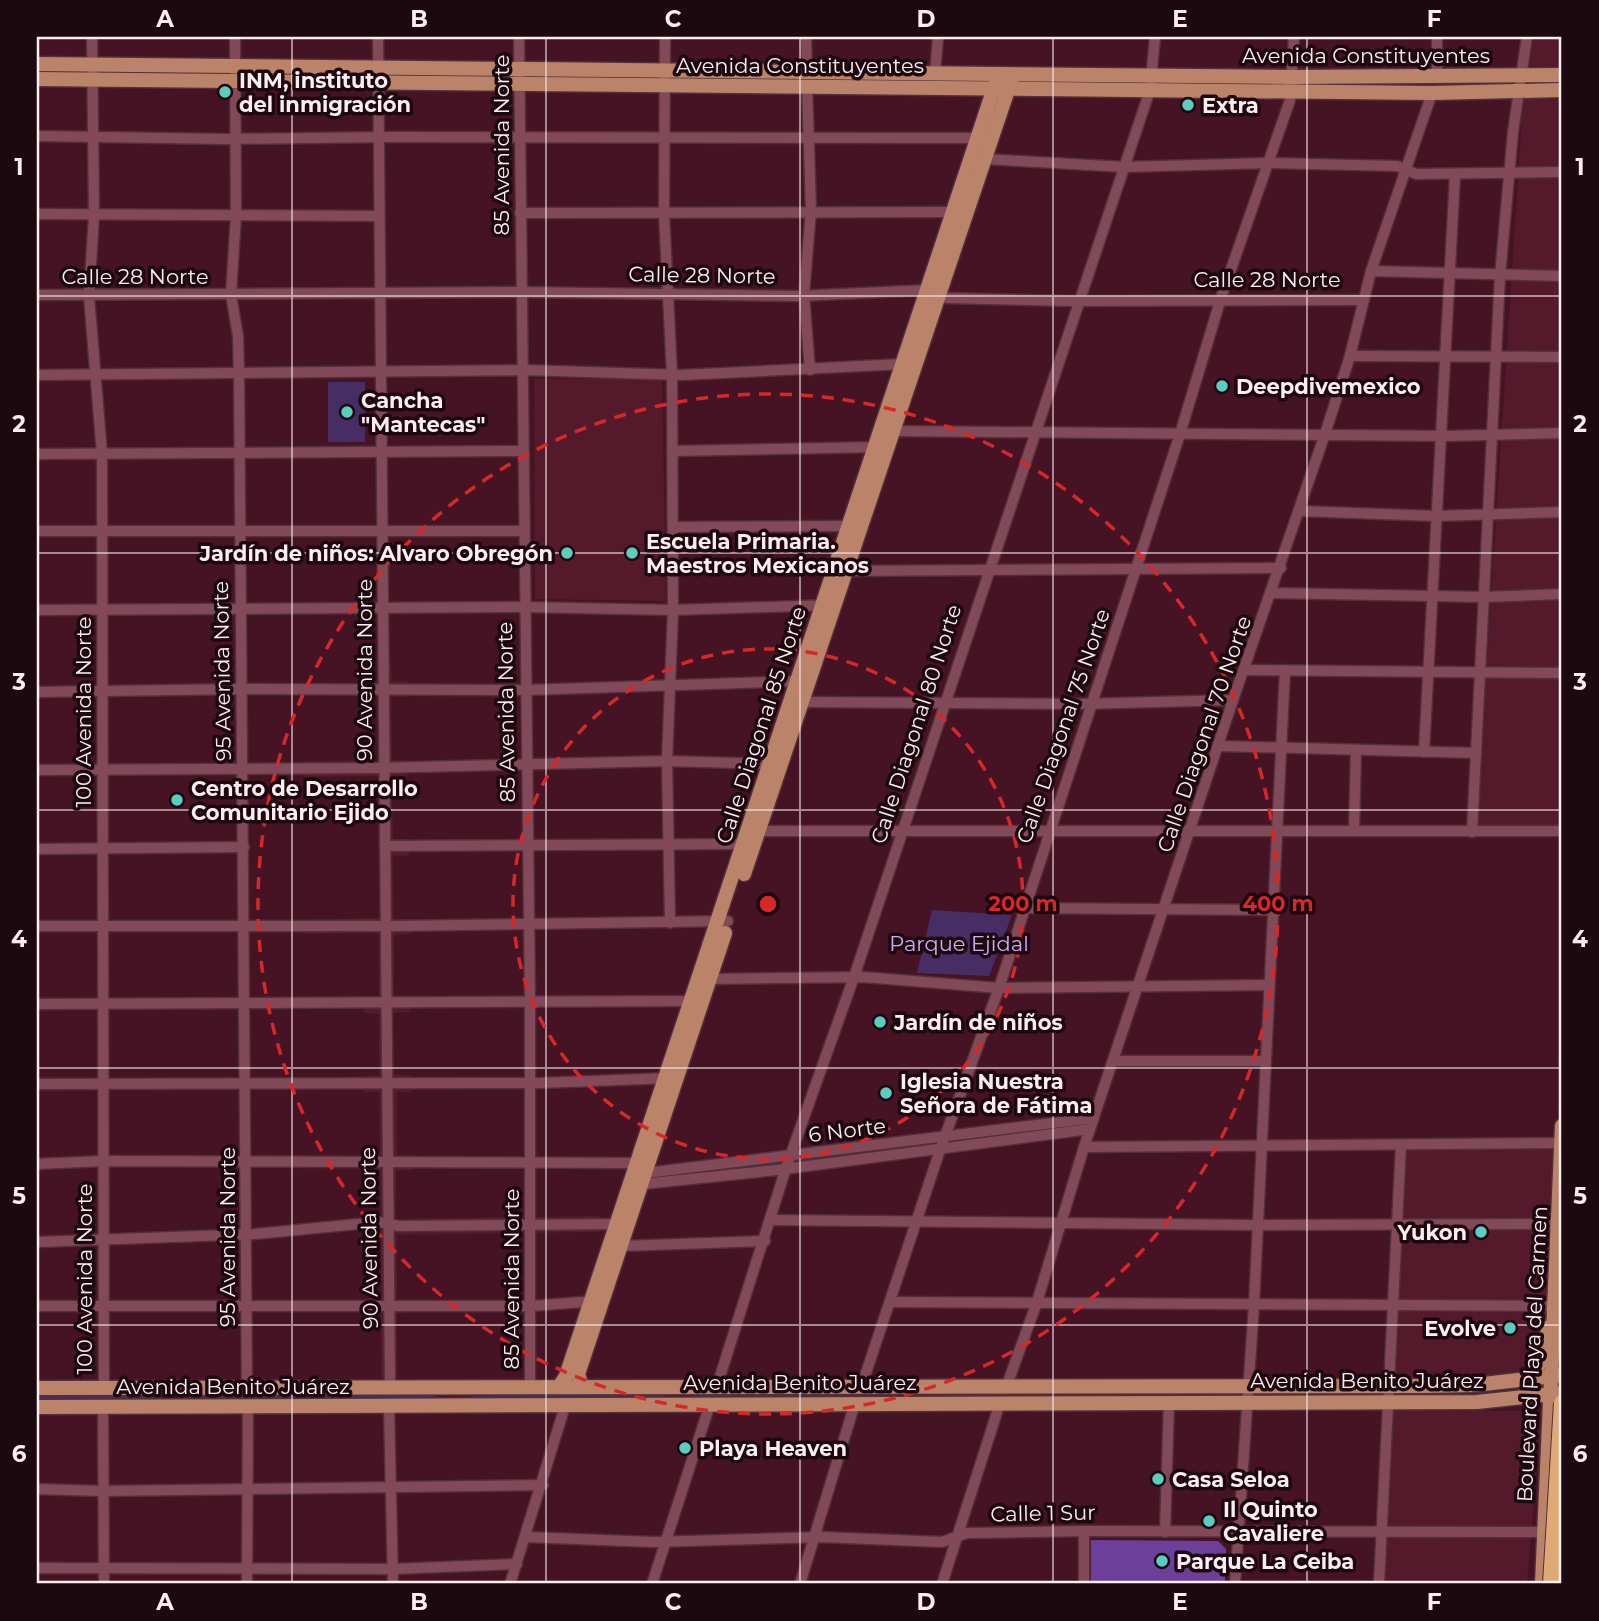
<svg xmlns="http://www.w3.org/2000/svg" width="1599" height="1621" viewBox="0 0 1599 1621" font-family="Montserrat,sans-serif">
<rect width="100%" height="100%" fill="#451323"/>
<g fill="#541a2c">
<path d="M1534,37H1562V66H1530Z"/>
<path d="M1523,99H1562V831L1476,832Z"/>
<path d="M534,379H662L666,601L535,599Z"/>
<path d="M377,665H391L392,681H408V697H391L392,760H407V776H392L393,839H409V856H393L394,919H410V934L394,935V998H410V1012L393,1013L394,1075H411V1092H397V1155H413V1170L396,1171V1219L600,1216V1232L397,1235V1299H408V1312L397,1313V1377H381V1313H368L367,1298L381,1297L380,1171H366V1155L380,1154L379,1092H364L363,1076L379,1075V1014L364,1013V997H379V933L304,934V920L379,918L378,776L305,777V761H378L377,696H360V682L377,681Z"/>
<path d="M1403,1147H1556L1548,1319L1534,1372L1479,1377L1393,1378Z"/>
<path d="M1392,1410L1541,1411L1527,1584H1384Z"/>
</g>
<g fill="#462d63">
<rect x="328" y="382" width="37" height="60"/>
<path d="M932,910L1012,915L989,976L917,973Z"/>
<path d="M1240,1390L1238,1395L951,1398L949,1395Z"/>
<path d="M664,1392L667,1395L663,1398L474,1399L471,1396Z"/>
<path d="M696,1392L908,1393V1395L695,1398L693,1395Z"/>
<path d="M159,1394L162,1398L157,1401L37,1402V1395Z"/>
<path d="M186,1394H434L436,1397L432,1401H185L183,1396Z"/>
</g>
<path fill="#6b3f9a" d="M1091,1540L1218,1541L1226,1549L1225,1584H1091Z"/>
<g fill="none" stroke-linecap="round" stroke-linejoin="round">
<defs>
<g id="minor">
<path d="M92,37L94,215L89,296L102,454L104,1389"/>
<path d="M235,37L236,215L231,295L238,336L239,374L247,1389"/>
<path d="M378,37L390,1388"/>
<path d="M519,37L530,1002V1387"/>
<path d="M665,37L664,213L672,375L673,610L667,761L670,923"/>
<path d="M806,37L807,71"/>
<path d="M935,74L938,37"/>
<path d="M1437,78V37"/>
<path d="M807,85L811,210L804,295L810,370"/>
<path d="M37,136L225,139L388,137L983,138"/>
<path d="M985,159L1124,167L1268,163L1397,166L1416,174L1562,172"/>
<path d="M520,213L955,212"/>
<path d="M37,214L378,216"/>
<path d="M1371,271L1562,276"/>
<path d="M37,295L522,292L797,296L928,290L947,298L1071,301L1364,300"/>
<path d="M1350,356L1562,357"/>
<path d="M37,375L524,370L682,375L903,364"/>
<path d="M892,431L1448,436L1562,433"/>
<path d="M672,451L879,447"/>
<path d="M37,454L523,451"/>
<path d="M1299,511L1436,516L1562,512"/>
<path d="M673,527L848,526"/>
<path d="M37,531H524"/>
<path d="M846,571L1281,568"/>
<path d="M1273,593L1484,597L1562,594"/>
<path d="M37,610L524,607L673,610L828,605"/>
<path d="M1244,670L1562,673"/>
<path d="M37,692L242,689L525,690L804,681"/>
<path d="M802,702L1080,704L1233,700"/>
<path d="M1220,746L1476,753"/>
<path d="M1424,752L1455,175"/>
<path d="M37,770L375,768L667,761L774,764"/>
<path d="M759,831H1562"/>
<path d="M1354,831L1356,750"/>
<path d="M1472,832L1500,276L1513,132L1527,37"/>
<path d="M385,846L744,844"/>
<path d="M37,849L244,847"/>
<path d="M1023,908L1272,910"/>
<path d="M37,926H395L728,921"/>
<path d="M710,979L863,977L999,988L1269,985"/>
<path d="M37,1004L695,1001"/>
<path d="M1113,1061H1265"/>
<path d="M37,1084L539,1083L671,1078"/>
<path d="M1084,1147L1562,1143"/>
<path d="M37,1164L103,1161L638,1163"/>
<path d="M646,1173L1094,1118"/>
<path d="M643,1184L777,1170L1090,1129"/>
<path d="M772,1220L1250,1225L1562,1224"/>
<path d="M37,1242L255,1234L379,1222L399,1226L617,1224"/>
<path d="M621,1246L765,1241"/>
<path d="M890,1302L1556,1306"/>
<path d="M37,1306H531L596,1301"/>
<path d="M862,1385L940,1150L999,988L1180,434L1221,298L1290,100L1294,37"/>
<path d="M1007,1385L1037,1302L1084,1147L1233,700L1325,434L1350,356L1371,271L1432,93"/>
<path d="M717,1386L786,1168L854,977L1150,90L1155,37"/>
<path d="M389,1406L393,1584"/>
<path d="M103,1407L104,1584"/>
<path d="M37,1489L101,1491L543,1485"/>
<path d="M1084,1531V1584"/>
<path d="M1165,1532L1169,1402"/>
<path d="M526,1537L653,1542L822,1537L942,1542L967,1533L1084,1531L1562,1532"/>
<path d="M37,1568L393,1569L517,1564"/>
<path d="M247,1584L248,1406"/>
<path d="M510,1584L566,1403"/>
<path d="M652,1584L710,1404"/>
<path d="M800,1584L855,1403"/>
<path d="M942,1584L1000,1403"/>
<path d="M1235,1584L1254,1305L1285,670"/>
<path d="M1379,1584L1401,1145"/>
</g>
<g id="major">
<path d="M37,64L1293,77L1562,75"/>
<path d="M37,79L1432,93L1562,90"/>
<path d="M744,874L1011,81"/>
<path d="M1529,1379L1537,1369L1549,1327"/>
<path d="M559,1387L566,1376L997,79"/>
<path d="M582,1387L578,1374L725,933"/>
<path d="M37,1388L1425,1386L1475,1385L1562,1375"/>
<path d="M37,1407L1477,1402L1562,1393"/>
<path d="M1542,1584L1562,1126"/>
</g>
</defs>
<use href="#minor" stroke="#532f3a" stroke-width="13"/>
<use href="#major" stroke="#532f3a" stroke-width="17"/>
<use href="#minor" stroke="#824a58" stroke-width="10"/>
<use href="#major" stroke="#ba836a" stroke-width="14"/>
<defs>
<path id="highway-bridge" d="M1551,1584L1562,1403"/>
</defs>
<use href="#highway-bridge" stroke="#532f3a" stroke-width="18" stroke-linecap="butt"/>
<use href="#highway-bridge" stroke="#dfa976" stroke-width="16"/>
</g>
<path fill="none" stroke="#fbedf0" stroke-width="2" stroke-opacity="0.55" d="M292,37V1584M546,37V1584M800,37V1584M1053,37V1584M1307,37V1584M37,296H1562M37,553H1562M37,810H1562M37,1068H1562M37,1325H1562"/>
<g fill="none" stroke="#d62828" stroke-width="3.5" stroke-dasharray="12 9">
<circle cx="768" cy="904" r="255"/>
<circle cx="768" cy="904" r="510"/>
</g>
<g fill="#59cebf" stroke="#1e080f" stroke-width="2.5">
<circle cx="225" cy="92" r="7"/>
<circle cx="1188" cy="105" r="7"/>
<circle cx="1222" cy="386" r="7"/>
<circle cx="347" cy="412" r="7"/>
<circle cx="567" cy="553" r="7"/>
<circle cx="632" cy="553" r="7"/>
<circle cx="177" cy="800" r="7"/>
<circle cx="880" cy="1022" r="7"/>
<circle cx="886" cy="1093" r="7"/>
<circle cx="1481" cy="1232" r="7"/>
<circle cx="1510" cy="1328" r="7"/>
<circle cx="685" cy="1448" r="7"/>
<circle cx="1158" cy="1479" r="7"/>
<circle cx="1209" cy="1521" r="7"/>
<circle cx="1162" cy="1561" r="7"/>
</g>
<g text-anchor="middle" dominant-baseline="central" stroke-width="7" stroke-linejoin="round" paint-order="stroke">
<g font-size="21" fill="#fbedf0" stroke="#1e080f">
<text x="1366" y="55">Avenida Constituyentes</text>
<text x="800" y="65">Avenida Constituyentes</text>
<text transform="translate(501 145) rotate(-90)">85 Avenida Norte</text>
<text transform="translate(702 275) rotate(1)">Calle 28 Norte</text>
<text x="135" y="276">Calle 28 Norte</text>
<text x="1267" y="279">Calle 28 Norte</text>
<text transform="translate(364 670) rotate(-90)">90 Avenida Norte</text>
<text transform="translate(222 671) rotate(-91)">95 Avenida Norte</text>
<text transform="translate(83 712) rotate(-90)">100 Avenida Norte</text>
<text transform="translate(506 712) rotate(-91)">85 Avenida Norte</text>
<text transform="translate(916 724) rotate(-72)">Calle Diagonal 80 Norte</text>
<text transform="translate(761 725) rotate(-72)">Calle Diagonal 85 Norte</text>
<text transform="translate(1063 726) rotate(-71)">Calle Diagonal 75 Norte</text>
<text transform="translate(1204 734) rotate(-71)">Calle Diagonal 70 Norte</text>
<text transform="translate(847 1130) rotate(-7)">6 Norte</text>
<text transform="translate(227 1237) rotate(-90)">95 Avenida Norte</text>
<text transform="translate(369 1238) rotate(-91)">90 Avenida Norte</text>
<text transform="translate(84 1279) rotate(-90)">100 Avenida Norte</text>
<text transform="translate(511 1279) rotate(-90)">85 Avenida Norte</text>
<text transform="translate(1532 1354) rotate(-87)">Boulevard Playa del Carmen</text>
<text x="1367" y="1380">Avenida Benito Juárez</text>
<text x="800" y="1382">Avenida Benito Juárez</text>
<text x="233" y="1386">Avenida Benito Juárez</text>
<text transform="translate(1043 1513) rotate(-1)">Calle 1 Sur</text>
</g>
<g font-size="21" font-weight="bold" fill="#fbedf0" stroke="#1e080f" text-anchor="start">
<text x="239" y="80">INM, instituto<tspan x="239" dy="24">del inmigración</tspan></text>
<text x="1202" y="105">Extra</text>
<text x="1236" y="386">Deepdivemexico</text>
<text x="361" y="400">Cancha<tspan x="361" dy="24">"Mantecas"</tspan></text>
<text x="646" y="541">Escuela Primaria.<tspan x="646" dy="24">Maestros Mexicanos</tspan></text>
<text x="553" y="553" text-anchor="end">Jardín de niños: Alvaro Obregón</text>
<text x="191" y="788">Centro de Desarrollo<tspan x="191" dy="24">Comunitario Ejido</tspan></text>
<text x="894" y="1022">Jardín de niños</text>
<text x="900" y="1081">Iglesia Nuestra<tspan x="900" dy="24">Señora de Fátima</tspan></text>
<text x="1467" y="1232" text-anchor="end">Yukon</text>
<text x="1496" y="1328" text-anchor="end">Evolve</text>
<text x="699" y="1448">Playa Heaven</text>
<text x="1172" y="1479">Casa Seloa</text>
<text x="1223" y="1509">Il Quinto<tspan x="1223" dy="24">Cavaliere</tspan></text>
<text x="1176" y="1561">Parque La Ceiba</text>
</g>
<g font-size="21" fill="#ccadf6" stroke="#1e080f">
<text x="959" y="943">Parque Ejidal</text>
</g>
</g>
<circle cx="768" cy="904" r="10" fill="#d62828" stroke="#1e080f" stroke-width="3.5"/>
<g font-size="21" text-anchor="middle" font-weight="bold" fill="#d62828" stroke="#1e080f" stroke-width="7" stroke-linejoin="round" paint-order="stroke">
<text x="1023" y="911">200 m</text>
<text x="1278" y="911">400 m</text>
</g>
<rect width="1599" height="1621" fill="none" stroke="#1e080f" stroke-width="77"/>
<rect x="38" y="38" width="1522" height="1544" fill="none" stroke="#fbedf0" stroke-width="2.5"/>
<g font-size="23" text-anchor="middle" font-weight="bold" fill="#fbedf0">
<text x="165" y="27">A</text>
<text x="419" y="27">B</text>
<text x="673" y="27">C</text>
<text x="926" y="27">D</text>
<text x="1180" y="27">E</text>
<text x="1434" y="27">F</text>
<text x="19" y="175">1</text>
<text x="1580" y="175">1</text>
<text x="19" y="432">2</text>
<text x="1580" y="432">2</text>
<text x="19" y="690">3</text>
<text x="1580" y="690">3</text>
<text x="19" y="947">4</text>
<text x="1580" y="947">4</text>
<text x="19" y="1204">5</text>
<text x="1580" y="1204">5</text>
<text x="19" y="1462">6</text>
<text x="1580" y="1462">6</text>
<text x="165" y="1610">A</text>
<text x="419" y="1610">B</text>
<text x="673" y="1610">C</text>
<text x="926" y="1610">D</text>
<text x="1180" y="1610">E</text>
<text x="1434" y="1610">F</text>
</g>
</svg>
